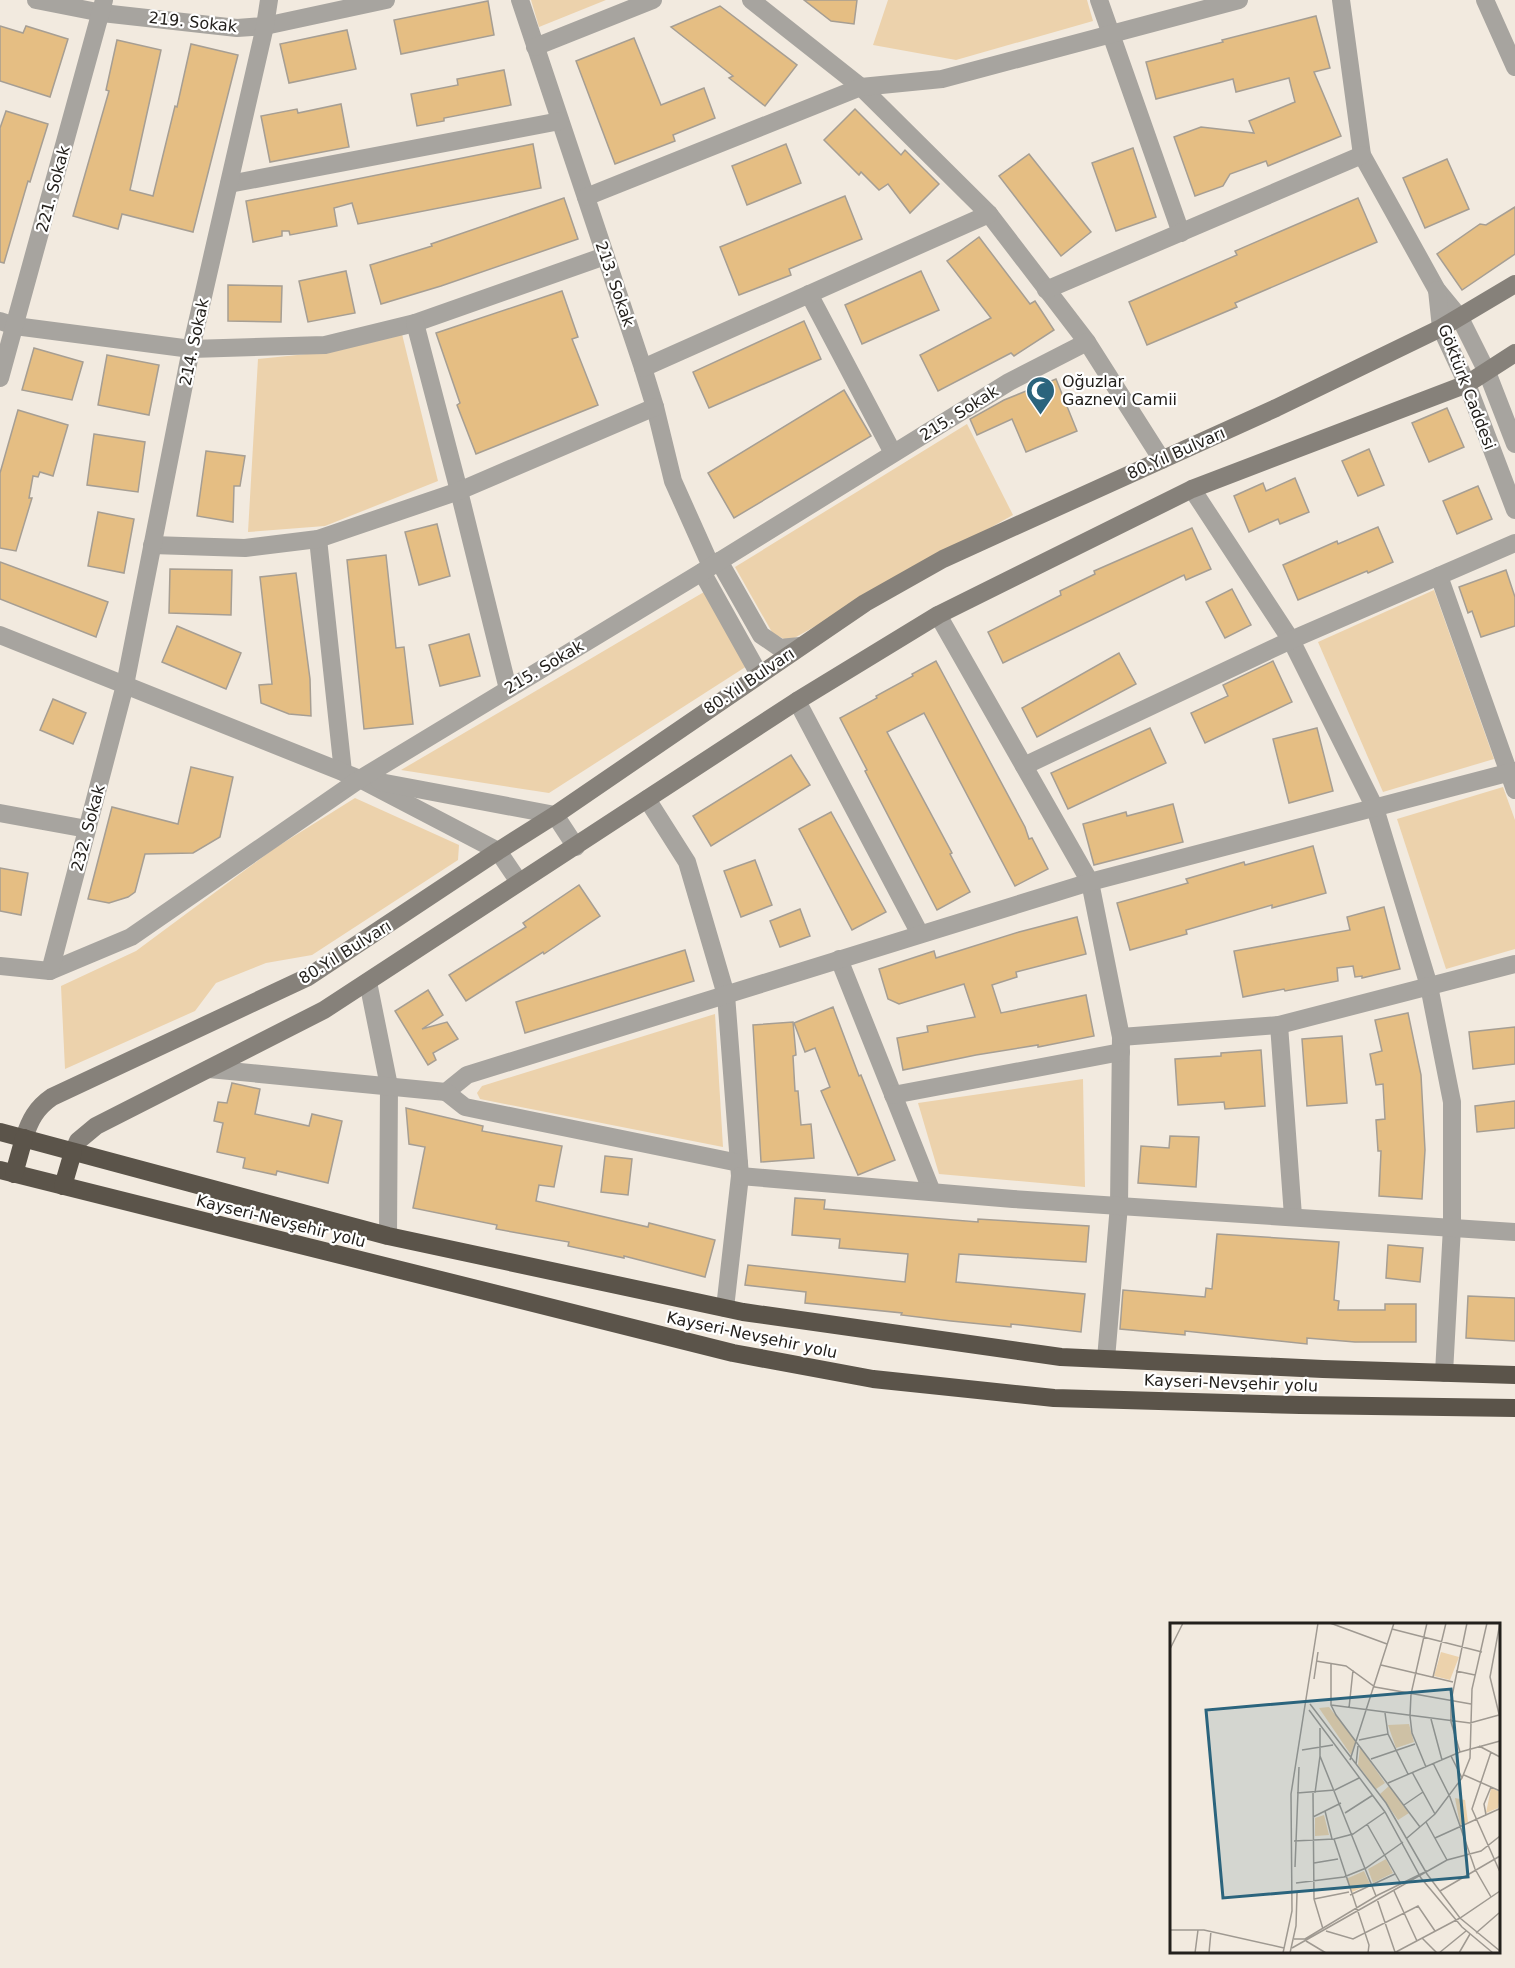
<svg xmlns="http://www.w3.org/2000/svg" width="1515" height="1968" viewBox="0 0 1515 1968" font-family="'DejaVu Sans',sans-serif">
<rect width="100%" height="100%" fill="#f2eadf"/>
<g fill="#ecd2ac">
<path d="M531,0H606L539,27Z"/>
<path d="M888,0H1087L1093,21L956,60L873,45Z"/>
<path d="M402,334L438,481L325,526L248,532L258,359L336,351Z"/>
<path d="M967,424L1013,515L789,641L773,634L735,567Z"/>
<path d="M1434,590L1494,759L1383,792L1318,642Z"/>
<path d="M704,592L747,666L549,793L401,770Z"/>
<path d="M1503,787L1515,820V949L1446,969L1397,819Z"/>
<path d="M355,798L459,845L458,860L312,955L266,963L216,983L195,1011L65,1069L61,986L136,951L275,848Z"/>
<path d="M715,1014L723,1147L480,1099L477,1093L482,1086Z"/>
<path d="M1083,1079L1085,1187L939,1174L918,1103Z"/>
</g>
<g fill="#e5be83" stroke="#a69e93" stroke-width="1.5">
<path d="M804,0H857L854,24L831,21Z"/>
<path d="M488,1L494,35L401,54L394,20Z"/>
<path d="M720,6L797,65L765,106L729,78L733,76L671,27Z"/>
<path d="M1316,16L1330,68L1314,72L1341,136L1268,166L1266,161L1230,174L1223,186L1195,196L1174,137L1201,127L1254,133L1249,121L1295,102L1289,78L1236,92L1233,79L1156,99L1146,62L1223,42L1222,40Z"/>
<path d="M0,26L23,33L26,26L68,39L50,97L0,81Z"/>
<path d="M347,30L356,69L289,83L280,44Z"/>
<path d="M634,38L661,105L704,88L715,118L673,135L675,141L615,164L576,61Z"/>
<path d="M117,40L161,50L130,190L153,196L175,106L177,107L191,44L238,55L193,232L122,214L118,229L73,216L109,91L106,90Z"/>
<path d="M504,70L511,105L444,118V121L417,126L411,94L458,85L457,79Z"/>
<path d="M341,104L349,147L270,162L261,116L297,109L298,113Z"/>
<path d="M855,109L901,155L905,150L939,184L910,213L888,184L879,190L861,172L859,175L824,140Z"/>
<path d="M6,111L48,124L30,182L28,181L4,263L0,262V128Z"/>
<path d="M533,144L541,188L358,224L352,203L334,208L337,226L290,235L289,231H282V236L253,242L246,201Z"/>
<path d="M786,144L801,183L747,205L732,166Z"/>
<path d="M1133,148L1156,217L1116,231L1092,163Z"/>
<path d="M1029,154L1091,232L1061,256L999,176Z"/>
<path d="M1447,159L1469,209L1425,228L1403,178Z"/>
<path d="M845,196L862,239L789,269L791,275L739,295L720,247Z"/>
<path d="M564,198L578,239L441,286L381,304L370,265L432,246L431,244Z"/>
<path d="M1358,198L1377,242L1235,303L1237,307L1147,345L1129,302L1237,255L1235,251Z"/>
<path d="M1515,207V254L1462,290L1437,254L1480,224L1486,225Z"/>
<path d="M979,237L1030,304L1035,301L1054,330L1014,356L1011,353L938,391L920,355L991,318L947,261Z"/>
<path d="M346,271L355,313L308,322L299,281Z"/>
<path d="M921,271L939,310L862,344L845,305Z"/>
<path d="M228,285L282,286L281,322L228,321Z"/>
<path d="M562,291L578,337L572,339L598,405L476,454L457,405L460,403L436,333Z"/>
<path d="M804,321L821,359L709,408L693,372Z"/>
<path d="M34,348L83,362L72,400L22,390Z"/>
<path d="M107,355L159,365L149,415L98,405Z"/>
<path d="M1056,379L1077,431L1026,452L1012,419L977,435L970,419L1004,400Z"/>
<path d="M844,390L871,436L734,518L708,473Z"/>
<path d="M1447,408L1464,447L1429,462L1412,423Z"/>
<path d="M18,410L68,425L53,476L40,472L38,477L33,476L29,498H32L16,551L0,548V473Z"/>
<path d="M94,434L145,442L138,492L87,485Z"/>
<path d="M1369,449L1384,485L1358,496L1342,461Z"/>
<path d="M206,451L245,456L240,486H234L233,522L197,516Z"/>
<path d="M1295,478L1309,512L1280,524L1278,519L1249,532L1234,496L1263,483L1266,491Z"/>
<path d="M1478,486L1492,519L1457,534L1443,501Z"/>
<path d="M98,512L134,519L124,573L88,566Z"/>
<path d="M437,524L450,576L419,585L405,532Z"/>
<path d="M1378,527L1393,562L1368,573L1367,571L1298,600L1283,565L1337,541L1338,544Z"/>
<path d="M1192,528L1211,569L1186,580L1184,575L1003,663L988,632L1061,595L1060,591L1095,574L1094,571Z"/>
<path d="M386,555L396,648L404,647L413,724L364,729L347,560Z"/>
<path d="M0,562L108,602L96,637L0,599Z"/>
<path d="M170,569L232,570L231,615L169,613Z"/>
<path d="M1506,570L1515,597V626L1481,637L1472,611L1468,613L1459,587Z"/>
<path d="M296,573L310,679L311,716L289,714L261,703L259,685L272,684L260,577Z"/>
<path d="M1232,589L1251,625L1225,638L1206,602Z"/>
<path d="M177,626L241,653L226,689L162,662Z"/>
<path d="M469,634L480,676L440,686L429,645Z"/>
<path d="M1119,653L1136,684L1037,737L1022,708Z"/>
<path d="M936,661L1025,827L1029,839L1032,838L1048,869L1015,886L924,713L887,732L952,853L950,854L970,892L937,910L865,771L867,770L840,718L877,698L876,696L913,676L912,674Z"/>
<path d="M1273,661L1292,702L1205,743L1191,713L1228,696L1223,685Z"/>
<path d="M53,699L86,713L73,744L40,730Z"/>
<path d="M1150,728L1166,763L1068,809L1051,773Z"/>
<path d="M1317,728L1333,791L1289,803L1273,739Z"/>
<path d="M791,755L810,785L711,846L693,816Z"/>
<path d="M191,767L233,777L220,837L193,853L145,854L135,892L128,897L109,903L88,899L112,807L178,824Z"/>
<path d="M1173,804L1183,842L1094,865L1083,824L1126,812L1127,816Z"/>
<path d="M831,812L886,912L852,930L799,829Z"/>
<path d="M1313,846L1326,893L1272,908V905L1186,930L1187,934L1130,950L1117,903L1188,883L1186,879L1244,862L1245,865Z"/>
<path d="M755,860L772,905L741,917L724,871Z"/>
<path d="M0,868L28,873L21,915L0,911Z"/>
<path d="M579,885L600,916L544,954L543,952L466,1001L449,975L526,927L523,923Z"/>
<path d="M1384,907L1400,969L1362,978V976L1355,977L1353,966L1337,968L1338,981L1285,991L1284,989L1243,997L1234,951L1350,930L1347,917Z"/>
<path d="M800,909L810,936L780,947L770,921Z"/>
<path d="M1077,917L1086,954L1016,972L1017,977L992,985L1001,1013L1086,995L1094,1036L1038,1047V1045L976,1055L903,1070L897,1038L928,1032L927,1026L975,1017L964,984L899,1004L888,999L879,969L934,951L936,958L1019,932Z"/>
<path d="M685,950L694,981L525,1033L516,1002Z"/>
<path d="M428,990L443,1015L422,1029L447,1022L458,1039L433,1053L436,1060L428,1065L395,1011Z"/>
<path d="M833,1007L859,1076L861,1075L895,1160L858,1175L821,1091L830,1087L815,1048L805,1052L794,1023Z"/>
<path d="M1408,1013L1421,1075L1425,1150L1422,1199L1379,1196L1381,1151H1378L1376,1120L1385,1119L1383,1084L1376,1085L1370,1054L1382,1051L1375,1020Z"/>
<path d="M793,1022L796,1055L793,1056L795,1091H798L801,1125L811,1124L814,1158L761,1162L753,1025Z"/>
<path d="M1515,1027V1064L1473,1069L1469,1032Z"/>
<path d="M1342,1036L1347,1103L1307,1106L1302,1039Z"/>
<path d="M1261,1050L1265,1106L1225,1109L1224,1102L1178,1105L1175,1059L1221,1056V1053Z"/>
<path d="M232,1083L260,1089L255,1114L309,1126L312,1114L342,1121L328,1183L277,1171L276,1175L243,1168L245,1158L217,1152L223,1123L214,1121L218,1102L227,1103Z"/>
<path d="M1515,1101V1128L1477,1132L1475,1106Z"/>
<path d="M406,1108L483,1126L482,1131L562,1146L554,1187L539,1185L536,1201L648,1227L649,1223L715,1240L705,1277L624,1256V1258L568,1246L569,1242L496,1229L497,1225L413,1208L425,1147L409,1144Z"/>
<path d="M1170,1136L1199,1137L1196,1187L1138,1183L1141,1146L1169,1148Z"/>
<path d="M605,1156L632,1159L628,1195L601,1192Z"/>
<path d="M795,1198L825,1200L824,1209L893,1215L978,1222V1219L1089,1226L1086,1262L959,1254L956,1282L1085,1294L1081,1332L1011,1324V1327L951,1321L901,1315L902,1313L805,1303L806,1292L745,1285L748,1265L905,1282L908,1254L839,1248L840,1239L792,1235Z"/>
<path d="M1217,1234L1339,1242L1334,1300L1339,1301L1338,1310H1385V1304H1416V1342H1355L1307,1338V1344L1185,1331V1335L1120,1329L1123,1290L1205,1297L1206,1288L1212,1289Z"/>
<path d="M1388,1245L1423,1248L1420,1282L1386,1278Z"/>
<path d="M1468,1296L1515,1298V1341L1466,1338Z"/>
</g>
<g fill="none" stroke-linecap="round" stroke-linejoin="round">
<g stroke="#a7a49f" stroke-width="18">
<path d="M36,0L102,13L237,28L265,26L386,0"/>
<path d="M520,0L643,368L655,407L673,481L711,566"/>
<path d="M751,0L861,87L989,214L1087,342L1162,460"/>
<path d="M1099,0L1181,233"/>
<path d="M1341,0L1362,155L1437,290L1460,318L1487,372L1515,444"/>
<path d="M1485,0L1515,67"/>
<path d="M535,47L653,0"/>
<path d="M229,184L560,121"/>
<path d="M586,197L861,87L942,79L1239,0"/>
<path d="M1046,290L1362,155"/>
<path d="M1437,290L1441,328L1467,384L1515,510"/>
<path d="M809,294L893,453"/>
<path d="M0,321L15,326L191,349L325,345L415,323L605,256"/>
<path d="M415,323L459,491L508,689"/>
<path d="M643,368L989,214"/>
<path d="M0,378L104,0"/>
<path d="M1192,489L1291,640L1375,808L1429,986L1452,1102V1227L1444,1373"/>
<path d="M318,539L343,772"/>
<path d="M152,545L245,548L318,539L459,491L655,407"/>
<path d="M719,561L761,635L780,648L800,646"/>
<path d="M702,572L759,674"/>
<path d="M1439,576L1515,790"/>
<path d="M938,615L1090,882L1121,1037L1119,1205L1106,1359"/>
<path d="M0,635L360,779L498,851L519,882"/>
<path d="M797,701L920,934"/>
<path d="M1024,766L1291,640L1515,543"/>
<path d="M380,782L555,815L576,847"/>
<path d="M647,799L687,862L726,995L740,1176L725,1308"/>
<path d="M0,813L87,829"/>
<path d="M839,959L932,1192"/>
<path d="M0,966L50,971L131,937L360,779L702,572L1009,382L1087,342"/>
<path d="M50,971L125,685L191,349L265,26L269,0"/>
<path d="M368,982L389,1086L388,1236"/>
<path d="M1279,1025L1293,1216"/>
<path d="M1121,1037L1279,1025L1515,964"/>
<path d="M209,1069L446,1092L467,1075L1090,882L1515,771"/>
<path d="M446,1092L465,1107L739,1163"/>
<path d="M893,1095L1121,1052"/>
<path d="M740,1176L1013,1199L1515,1232"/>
</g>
<g stroke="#86817a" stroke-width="18">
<path d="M24,1138C30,1120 36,1108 52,1097L308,977L498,851L555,815L865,603L943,559L1276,408L1441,328L1515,284"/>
<path d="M73,1152L78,1141L96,1126L324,1010L797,701L938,615L1192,489L1467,384L1515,353"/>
</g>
<g stroke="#5b544a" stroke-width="18">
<path d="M0,1132L388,1236L743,1312L1061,1357L1323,1369L1515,1375"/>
<path d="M0,1170L733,1353L873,1379L1054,1398L1300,1405L1515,1408"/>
<path d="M14,1174L24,1138"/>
<path d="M63,1186L73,1152"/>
</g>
</g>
<defs>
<symbol id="mosque-pin" viewBox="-11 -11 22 30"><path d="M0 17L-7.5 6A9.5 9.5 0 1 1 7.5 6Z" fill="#2b647d" stroke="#fff"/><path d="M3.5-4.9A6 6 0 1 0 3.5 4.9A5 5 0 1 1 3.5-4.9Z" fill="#fff"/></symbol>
</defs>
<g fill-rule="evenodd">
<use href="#mosque-pin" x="1024" y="374" width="33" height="45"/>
</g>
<g text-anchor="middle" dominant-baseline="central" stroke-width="4.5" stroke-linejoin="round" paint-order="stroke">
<g font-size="16" fill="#23201c" stroke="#fff">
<text transform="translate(193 22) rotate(6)">219. Sokak</text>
<text transform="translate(53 189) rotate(-75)">221. Sokak</text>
<text transform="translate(615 284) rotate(71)">213. Sokak</text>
<text transform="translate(194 342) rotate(-78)">214. Sokak</text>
<text transform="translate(1467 387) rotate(69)">Göktürk Caddesi</text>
<text transform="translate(959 413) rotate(-32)">215. Sokak</text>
<text transform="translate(1176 453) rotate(-24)">80.Yıl Bulvarı</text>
<text transform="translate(544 667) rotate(-31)">215. Sokak</text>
<text transform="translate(749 681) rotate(-34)">80.Yıl Bulvarı</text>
<text transform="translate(88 828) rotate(-75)">232. Sokak</text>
<text transform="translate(345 952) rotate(-32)">80.Yıl Bulvarı</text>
<text transform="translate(281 1221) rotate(14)">Kayseri-Nevşehir yolu</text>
<text transform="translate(752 1335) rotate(12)">Kayseri-Nevşehir yolu</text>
<text transform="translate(1231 1383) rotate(2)">Kayseri-Nevşehir yolu</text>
</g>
<g font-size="16" fill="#23201c" stroke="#fff" text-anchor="start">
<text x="1062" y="381">Oğuzlar<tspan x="1062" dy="18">Gaznevi Camii</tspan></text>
</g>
</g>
<g transform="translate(1170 1623)">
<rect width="330" height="330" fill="#f2eadf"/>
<path d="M271,29L289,34L280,57L264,53ZM159,84L186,118L181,132L149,85ZM239,101L244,119L226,125L218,102ZM190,124L215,160L206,166L188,142ZM219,163L239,190L228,197L210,171ZM321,165L330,169V174L328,185L316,190ZM285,175L295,177L298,199L290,202ZM154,192L159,212L145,213V195ZM216,236L223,250L203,260L198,246ZM194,248L200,261L182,269L176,256Z" fill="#ecd2ac"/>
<path fill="none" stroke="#9f9991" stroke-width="1.5" d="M160,0L217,21M330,0L320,54L330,95M222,6L312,29M0,26L13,0M146,38L176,43L205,64L301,81M161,40V82L166,92L250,204M211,42L283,59M286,48L305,52M263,54L276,0M144,56L148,29M140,81L216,180L257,251L290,295L330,328M161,82L300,100L329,92M179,85L183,47M139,87L215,189L251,255L292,304L323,330M215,90L218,111L238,151M261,96L272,137M150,105V133L206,273M189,117L218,111M309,123L330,134M132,127L163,122M290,129L281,99V78L297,0M321,129L302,186L330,249M201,136L245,121M180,137L224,0M263,140L280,174L305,246L321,274M186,142L188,123M256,144L242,110L240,93L241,71L257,0M242,149L265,191M294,152L330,168M292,155L300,135L302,66L317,0M218,160L290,129L330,118M127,170L165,167L189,155M143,170L144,276L153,306M145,170L150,133M234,182L253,169M155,188L162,216M175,190L203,172M316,192L314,181L321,164M143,194L171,180M256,199L277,237M197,201L231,261M237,215L265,191L292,155L281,133M265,215L329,186M164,216L199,322L198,330M124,218L164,216L183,211L215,189M144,240L168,236M125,244L129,144M126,260L174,254L196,245L233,219M224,268L247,318M270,268L330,233M180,272L225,251M144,276L179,269M207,276L225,329M0,307H34L114,325M156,308L183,316L248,283L265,308M306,310L329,290M252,315L267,330M124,316H135L208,272L257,248M136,318L156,330M122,325L277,237L311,228L330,213M25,330L28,307M39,330L41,308M113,330L122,288L121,171L148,0M120,330L126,303L127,270M224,330L290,295L330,268M269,330L296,308M289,330L300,311"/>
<path fill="#2b647d" fill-opacity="0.15" stroke="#2b647d" stroke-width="3" d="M281,66L298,254L53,275L36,87Z"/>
<rect width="330" height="330" fill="none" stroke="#23201c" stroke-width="3"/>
</g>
</svg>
